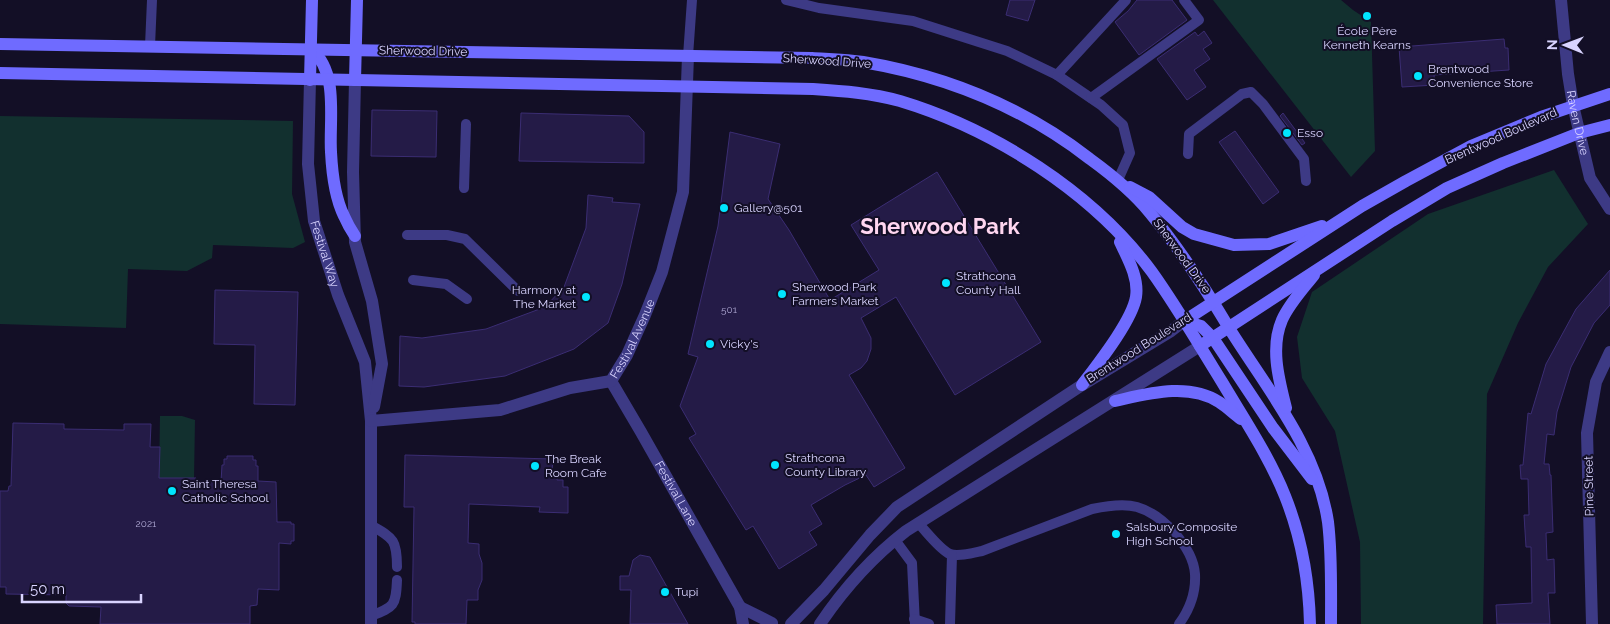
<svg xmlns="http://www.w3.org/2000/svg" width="1610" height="624" viewBox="0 0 1610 624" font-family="Raleway,sans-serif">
<rect width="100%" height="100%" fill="#130f26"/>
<g fill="#12302f">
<path d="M1213,0H1341L1353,10L1371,22L1375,151L1351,177Z"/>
<path d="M0,116L293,121L292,194L305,242L293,248L213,245L212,258L187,271L128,269L126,328L0,324Z"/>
<path d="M1554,170L1588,224L1548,267L1518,323L1487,394L1483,624H1361L1360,542L1335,431L1302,378L1297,337L1312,292L1428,214Z"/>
<path d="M160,416H182L195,420L194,478H159Z"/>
</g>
<g fill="#241b47" stroke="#3b2d73">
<path d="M1010,0H1035L1028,21L1006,15Z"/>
<path d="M1137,0H1172L1187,20L1139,55L1115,22L1128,11Z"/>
<path d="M1204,31L1212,43L1203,49L1210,59L1194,70L1206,87L1187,100L1157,59L1195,32L1198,36Z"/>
<path d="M1504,39L1505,48H1508L1509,70L1434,75L1435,85L1402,87L1399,47Z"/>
<path d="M372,110L437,111L436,157L371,156Z"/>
<path d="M521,113L629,116L644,132V163L519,161Z"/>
<path d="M1283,113L1305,143L1302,145L1280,116Z"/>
<path d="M1235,131L1279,192L1263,204L1219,142Z"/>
<path d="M730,132L780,144L768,199L789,230L830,300L879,270L851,225L937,172L1041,342L955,395L896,297L861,318L871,338V349L867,361L861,368L849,375L905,468L874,487L866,475L845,485L811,505L822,524L809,532L817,545L779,569L753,526L746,530L689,438L696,434L680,406L698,357L688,354L718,226Z"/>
<path d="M588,195L613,198L612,202L640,204L622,284L608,323L574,349L505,376L424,387L399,386L400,336L422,338L486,329L545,307L564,287L586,228Z"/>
<path d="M1610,270V305L1594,323L1571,367L1557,412L1554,435L1547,434L1544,464H1549L1550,475H1551L1553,532L1546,533L1547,560L1554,559L1555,593H1548L1550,624H1497L1496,605L1532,603L1531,547H1526L1524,515H1529L1528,479H1521L1520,465H1523L1528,413L1531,414L1546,364L1576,309Z"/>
<path d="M215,290L298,292L295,405L254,404L255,345L214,344Z"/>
<path d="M13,423L64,424V429L124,430V424H151L150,447H160L159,478H196V482H221L222,465H224V459H227V456H253V460H256V466H258V481L276,482L277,522H291V524H294V541H291V544L279,543V590L258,589L257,605L250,606V624H100L101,607L69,606L66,603V595L6,594V587H0V491H8L9,486H11Z"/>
<path d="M405,455L553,459L552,471H557V480H563V487H568V513L539,512L540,507L469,504L468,543L479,544V554L482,563V580L478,590V600H467L466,624H415V622H412L414,507H404Z"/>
<path d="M640,555L650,557L688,624H630L631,590H620V576H629L633,560Z"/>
</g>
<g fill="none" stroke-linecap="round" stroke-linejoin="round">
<g stroke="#3d3a85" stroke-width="10">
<path d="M786,0L819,8L913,21L1007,51L1057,75L1101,105L1123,125L1130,153L1118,180"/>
<path d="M150,46L152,0"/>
<path d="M688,56L692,0"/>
<path d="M1057,75L1126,0"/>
<path d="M1091,98L1199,20L1184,0"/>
<path d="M1188,154L1189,134L1242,94L1251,92L1263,104L1304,159L1306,181"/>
<path d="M464,188L466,124"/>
<path d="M407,235H447L465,239L518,291"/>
<path d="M413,280L446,284L467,299"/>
<path d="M918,523C926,531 940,550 950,554C958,557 973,553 982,551L1092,509C1106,506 1123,503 1137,507C1162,514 1193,547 1195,574C1196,593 1190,609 1179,624"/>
<path d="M372,526C394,538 397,541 397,567"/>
<path d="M895,540L912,563L915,624"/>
<path d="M371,616C394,607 396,606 397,580"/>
<path d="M914,619L929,624"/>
<path d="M950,624L952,555"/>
</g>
<g stroke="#3d3a85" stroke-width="12">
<path id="s1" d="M1561,0L1568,74L1573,105L1590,178L1610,209"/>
<path id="s2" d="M310,80L308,164L314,221L338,295L365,362L371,421V624"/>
<path d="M355,80L353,172L355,242L372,301L382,364L374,407"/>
<path id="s3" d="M611,381L641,432L740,607L743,624"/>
<path id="s4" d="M371,421L500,410L570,388L611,381L627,355L645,315L662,272L683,192L688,56"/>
<path d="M740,607L772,623"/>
<path d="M791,624L824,590L870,535L897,507L1082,385L1171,331L1184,321"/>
<path d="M820,624C845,587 871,558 906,531L1200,346"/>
<path d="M1592,624L1587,433L1596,382L1610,352"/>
</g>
<g stroke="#6f6bff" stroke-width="12">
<path d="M0,44L812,58C829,59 847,59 863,62C946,76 1023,107 1090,159C1112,175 1133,192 1150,213C1180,249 1205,288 1229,328C1267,389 1317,448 1328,522C1332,554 1331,592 1331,624"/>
<path d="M312,50C339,73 329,120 331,152C332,172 335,198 344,216C347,223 351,230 355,236"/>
<path d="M0,73L813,89C843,91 871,93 900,101C993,129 1093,192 1152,272C1177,307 1199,345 1222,382C1244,419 1269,456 1285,496C1301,536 1309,581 1310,624"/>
<path d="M310,80L312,0"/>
<path d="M355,80L357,0"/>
<path d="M1130,187L1149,197L1182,227L1194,234L1234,245L1269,244L1322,226"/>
<path d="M1184,321L1362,206L1406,181L1471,146L1541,117L1610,94"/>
<path d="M1184,321L1201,326L1213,338L1273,428L1312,479"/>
<path d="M1200,346L1392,221L1447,188L1503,163L1579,133L1610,125"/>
<path d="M1082,385C1097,365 1132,321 1136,297C1139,278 1128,259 1120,242"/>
<path d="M1115,401C1147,394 1188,382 1219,402C1227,407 1234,414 1241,419"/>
<path d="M1286,408C1279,380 1270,348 1282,320C1289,304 1303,289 1314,275"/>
</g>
</g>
<g fill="#00e5ff" stroke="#130f26" stroke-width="2">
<circle cx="1367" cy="16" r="5"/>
<circle cx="1418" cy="76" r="5"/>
<circle cx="1287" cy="133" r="5"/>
<circle cx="724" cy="208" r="5"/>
<circle cx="946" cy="283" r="5"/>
<circle cx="782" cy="294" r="5"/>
<circle cx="586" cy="297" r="5"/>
<circle cx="710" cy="344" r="5"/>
<circle cx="775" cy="465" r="5"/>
<circle cx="535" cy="466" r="5"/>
<circle cx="172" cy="491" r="5"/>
<circle cx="1116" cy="534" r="5"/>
<circle cx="665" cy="592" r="5"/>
</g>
<g text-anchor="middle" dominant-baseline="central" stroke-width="4" stroke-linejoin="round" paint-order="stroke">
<g font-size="10" fill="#aca6d1">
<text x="729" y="309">501</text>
<text x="146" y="523">2021</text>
</g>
<g font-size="12" fill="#d9d4ff" stroke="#130f26" text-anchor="start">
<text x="1367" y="31" text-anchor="middle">École Père<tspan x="1367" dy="14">Kenneth Kearns</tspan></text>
<text x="1428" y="69">Brentwood<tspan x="1428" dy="14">Convenience Store</tspan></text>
<text x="1297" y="133">Esso</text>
<text x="734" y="208">Gallery@501</text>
<text x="956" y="276">Strathcona<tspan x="956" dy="14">County Hall</tspan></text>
<text x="792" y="287">Sherwood Park<tspan x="792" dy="14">Farmers Market</tspan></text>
<text x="576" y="290" text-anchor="end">Harmony at<tspan x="576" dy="14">The Market</tspan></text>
<text x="720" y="344">Vicky's</text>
<text x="785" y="458">Strathcona<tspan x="785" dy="14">County Library</tspan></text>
<text x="545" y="459">The Break<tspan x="545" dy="14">Room Cafe</tspan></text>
<text x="182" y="484">Saint Theresa<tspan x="182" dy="14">Catholic School</tspan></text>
<text x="1126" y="527">Salsbury Composite<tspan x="1126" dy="14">High School</tspan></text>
<text x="675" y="592">Tupi</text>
</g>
<g font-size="12" fill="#d9d4ff" stroke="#130f26">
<text transform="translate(423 51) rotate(1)">Sherwood Drive</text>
<text transform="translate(827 61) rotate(4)">Sherwood Drive</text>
<text stroke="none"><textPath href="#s1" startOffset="124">Raven Drive</textPath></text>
<text transform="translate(1501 136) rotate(-24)">Brentwood Boulevard</text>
<text stroke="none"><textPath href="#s2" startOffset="176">Festival Way</textPath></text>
<text transform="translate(1182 256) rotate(54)">Sherwood Drive</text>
<text stroke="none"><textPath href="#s4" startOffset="292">Festival Avenue</textPath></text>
<text transform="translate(1139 348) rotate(-32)">Brentwood Boulevard</text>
<text transform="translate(1589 486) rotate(-91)">Pine Street</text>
<text stroke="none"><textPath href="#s3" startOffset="130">Festival Lane</textPath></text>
</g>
<g font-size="22" font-weight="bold" fill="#ffd6f0" stroke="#130f26">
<text x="940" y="226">Sherwood Park</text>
</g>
</g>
<g transform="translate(1565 45) rotate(271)" stroke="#130f26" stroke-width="4" paint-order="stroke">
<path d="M0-4L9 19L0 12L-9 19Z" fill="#d9d4ff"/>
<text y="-8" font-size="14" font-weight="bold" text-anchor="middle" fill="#d9d4ff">N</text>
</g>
<path d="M22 594v8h119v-8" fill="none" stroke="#d9d4ff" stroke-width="2.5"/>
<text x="30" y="594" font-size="15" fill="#d9d4ff" stroke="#130f26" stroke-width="4" paint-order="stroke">50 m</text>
</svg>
